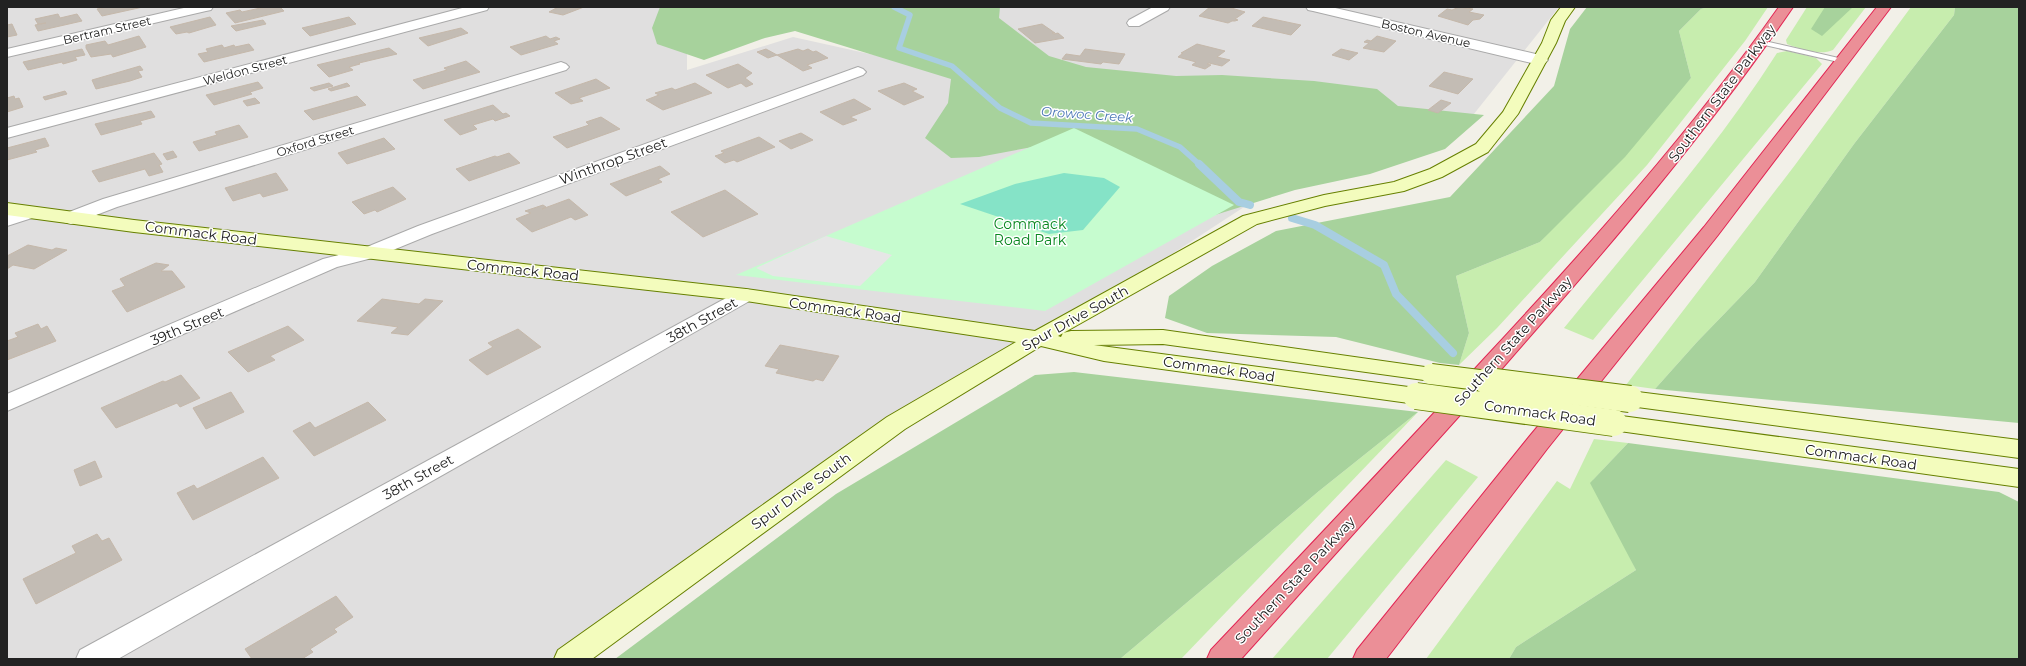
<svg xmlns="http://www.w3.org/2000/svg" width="2026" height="666" viewBox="0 0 2026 666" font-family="Montserrat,sans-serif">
<rect width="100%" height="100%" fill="#f2f0e8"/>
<g fill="#e0dfdf">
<path d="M7,7H687V70L793,37L1005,84L1261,196L550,659H7Z"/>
<path d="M945,7H1559L1462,129L1057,69Z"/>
</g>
<g fill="#c7edae">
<path d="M1708,7H1768L1745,41L1647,165L1497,328L1459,365L1469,333L1456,276L1540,242L1691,78L1679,31L1701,9Z"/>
<path d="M1807,7H1866L1833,50C1820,56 1800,49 1787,44L1786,40Z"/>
<path d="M1911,7H1955L1954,15L1854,144L1755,282L1697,342L1655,389L1626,385L1795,165Z"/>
<path d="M1787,51L1816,58L1822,64L1593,340L1564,328C1637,238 1715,150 1777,53Z"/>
<path d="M1418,412L1181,659H1120L1319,491Z"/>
<path d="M1594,439L1628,443L1593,480L1636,570L1516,647L1509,659H1426L1557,481L1570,489Z"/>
<path d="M1446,460L1478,477L1327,659H1272Z"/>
</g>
<g fill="#a7d29c">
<path d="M660,7H1000L999,18L1049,56L1086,67L1176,76L1222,75L1314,81L1377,89L1398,106L1484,115L1445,149L1370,174L1295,190L1125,243L1065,141L979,157L951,158L925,138L948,103L951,79L795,31L765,38L704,60L657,44L652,28Z"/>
<path d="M1587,7H1708L1701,9L1679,31L1691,78L1625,157L1540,242L1456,276L1469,333L1459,365L1440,363L1336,337L1207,333L1165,318L1169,296L1212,266L1276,231L1450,197L1554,86L1570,29Z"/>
<path d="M1825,7H1853L1822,36L1811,29Z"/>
<path d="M1955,7H2019V423L1655,389L1697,342L1755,282L1854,144L1954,15Z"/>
<path d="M1074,372L1418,412L1319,491L1120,659H615L836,494L1035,375Z"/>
<path d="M1628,443L1999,492L2019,502V659H1509L1516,647L1636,570L1590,483Z"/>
</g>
<path fill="#c6fccf" d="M1074,128L1234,205L1045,311L736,275Z"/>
<path fill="#85e3c7" d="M1064,173L1104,178L1120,187L1083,230L1049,234L960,204L1015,184Z"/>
<path fill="#e6e6e6" d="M826,236L892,255L860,286L773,276L756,268Z"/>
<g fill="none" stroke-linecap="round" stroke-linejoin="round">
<path stroke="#a8cee1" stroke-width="5.5" d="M894,7L910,15L899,48L952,66L1000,108L1031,123L1137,129L1180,147L1200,165"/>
<g stroke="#a8cee1" stroke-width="8">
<path d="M1199,164L1239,202L1250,205"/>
<path d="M1292,218L1315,225L1384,265L1396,294L1453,353"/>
</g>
</g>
<g fill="#c3bcb4" stroke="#c5b8aa">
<path d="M106,7H143L102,16L97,9Z"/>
<path d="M265,7H280L284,11L235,23L226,13L240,10L242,12Z"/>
<path d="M558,7H584L563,15L549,12Z"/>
<path d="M1210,7H1228L1245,12L1235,19L1238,20L1235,21H1232L1228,23L1199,16Z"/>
<path d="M1459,7L1473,9L1469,12L1484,15L1480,19L1473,20L1468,25L1438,16L1447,9L1452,10Z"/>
<path d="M58,14L60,18L77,14L82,21L38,31L35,25L46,23L38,24L35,19Z"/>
<path d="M210,17L216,25L189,33L187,32L176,34L170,27Z"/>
<path d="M349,17L356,24L310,36L302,28Z"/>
<path d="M1263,17L1301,25L1291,35L1252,26Z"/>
<path d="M263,20L266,24L236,31L231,26Z"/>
<path d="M12,24L17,35L7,37V25Z"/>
<path d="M1042,24L1055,33H1052L1054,34L1058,33L1064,38L1035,43L1018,29Z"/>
<path d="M461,28L468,33L428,46L419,38Z"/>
<path d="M139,36L146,47L113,57L111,54L91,57L86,48V45L105,41L108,45Z"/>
<path d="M546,36L550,39L556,37L560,39L554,41L558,44L521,55L510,47Z"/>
<path d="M1377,36L1396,41L1384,52L1363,48L1369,43L1364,42L1367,40L1371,41Z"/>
<path d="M249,44L254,50L204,62L198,54L208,52L206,49L222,45L224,48L234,45L235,47Z"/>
<path d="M1197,44L1225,51L1217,57L1230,60L1222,66L1209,63L1207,64L1211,65L1205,69L1192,65L1196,62L1178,57L1183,53H1181Z"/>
<path d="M389,48L397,54L359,63L360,64L349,67L353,70L329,77L317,65Z"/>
<path d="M82,49L85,55L75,57L77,60L63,64L62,62L28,70L23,62Z"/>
<path d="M766,49L777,55L768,58L757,52Z"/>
<path d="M798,49L803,51L808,49L813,52L816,51L828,58L807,65L812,68L803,71L777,55Z"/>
<path d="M1085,49L1125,54L1119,64L1103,62L1101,64L1062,59L1066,54L1080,56Z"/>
<path d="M1341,49L1358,53L1349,60L1332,55Z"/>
<path d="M466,61L480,72L423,89L413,80L447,70L444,68Z"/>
<path d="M738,64L752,73L745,78L753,84L746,87L741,83L728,88L706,75Z"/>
<path d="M140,66L143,70L138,71L142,77L130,81L96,89L92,80Z"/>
<path d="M1444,72L1473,79L1458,94L1429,86Z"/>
<path d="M596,79L610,88L579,98L583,101L571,104L555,93Z"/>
<path d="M258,82L263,88L250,92L252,94L214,105L206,95Z"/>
<path d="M329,83L333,86L314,91L310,88Z"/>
<path d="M347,83L350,86L331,91L328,89Z"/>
<path d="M695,83L712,93L663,110L646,100L659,95L655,93L672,88L675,90Z"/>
<path d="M904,83L917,89L912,91L924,97L904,105L878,91Z"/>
<path d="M65,91L67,94L45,100L43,97Z"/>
<path d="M14,96L15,99L19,98L23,107L7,112V98Z"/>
<path d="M357,96L366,105L313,120L304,111Z"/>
<path d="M255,98L260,103L247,106L243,101Z"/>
<path d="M854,99L871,109L850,117L857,120L843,125L820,112Z"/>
<path d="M1441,100L1451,103L1438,113L1428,110Z"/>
<path d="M493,105L503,114L506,113L510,116L495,121L493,119L473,125L477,129L460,135L444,120Z"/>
<path d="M151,111L155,117L140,121L142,124L101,135L95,124Z"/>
<path d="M601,117L620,129L567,148L553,137L589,125L586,122Z"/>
<path d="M239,125L248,137L199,151L193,142L217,135L215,132Z"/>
<path d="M801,133L813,140L791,149L779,141Z"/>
<path d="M759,137L775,147L737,162L734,160L725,163L715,156L724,153L721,151Z"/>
<path d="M45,138L49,146L35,150L37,152L7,160V148Z"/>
<path d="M384,138L395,149L347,164L338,153Z"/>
<path d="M173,151L177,157L167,160L163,154Z"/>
<path d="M154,153L162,164L159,165L163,172L149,176L145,169L99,182L92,171Z"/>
<path d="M509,153L520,163L469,181L456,169L495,156L497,157Z"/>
<path d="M660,166L670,174L658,179L662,182L626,196L610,184Z"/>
<path d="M276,173L288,190L263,197L260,193L233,201L225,188Z"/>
<path d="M393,187L406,199L377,212L375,210L364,214L352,202Z"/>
<path d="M725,190L758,214L703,237L671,212Z"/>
<path d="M569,199L588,215L575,220L571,217L532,232L516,219L531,213L525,211L543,205L546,207L542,209Z"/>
<path d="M28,245L52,250L56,248L67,250L34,269L13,265L7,269V256Z"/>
<path d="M156,263L169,265L161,271H172L185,287L127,312L112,291L125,286L120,279Z"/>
<path d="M382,299L419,304L425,299L443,301L408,335L391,333L398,327L357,321Z"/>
<path d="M38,324L41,329L47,326L56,341L7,360V341L18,337L15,333Z"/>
<path d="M288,326L304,340L270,356L275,360L248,372L228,352Z"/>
<path d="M518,329L541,347L487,375L469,360L493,347L488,343Z"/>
<path d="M780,345L839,356L823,381L816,379L813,381L776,373L779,369L765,366Z"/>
<path d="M181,375L200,398L180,407L177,403L116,428L101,408L163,381L165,382Z"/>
<path d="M231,392L244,412L206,429L193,408Z"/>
<path d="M368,402L386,420L314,456L293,431L310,422L315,428Z"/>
<path d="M263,457L279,478L193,520L177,493L194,485L197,489Z"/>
<path d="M95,461L102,477L80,486L74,470Z"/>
<path d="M97,534L102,541L109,538L122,560L36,604L23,579L76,553L72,546Z"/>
<path d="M336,596L353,617L334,629L337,632L310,649L313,652L302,659H252L245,649Z"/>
</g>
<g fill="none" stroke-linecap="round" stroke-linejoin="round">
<defs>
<path id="lane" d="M1760,40L1843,59L1847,61L1843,63L1760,44Z"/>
<g id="street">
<path d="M188,7H213L211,10L206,11L7,57V49Z"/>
<path d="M466,7H489L487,10L7,138V128Z"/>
<path d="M1153,7H1170L1168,10L1139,26H1129L1127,23L1129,20Z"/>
<path d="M1306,7H1331L1540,55L1545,57L1548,60L1545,63L1540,65L1313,11L1308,10Z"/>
<path d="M561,62L566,64L569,67L566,70L117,207L78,222L71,224L64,222L61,218L64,214L103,199Z"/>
<path d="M858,67L863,69L866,72L863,75L432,234L376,257L337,267L7,411V394L323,259L362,249L418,226Z"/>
<path d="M28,207L35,209L37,213L35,217L7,226V214Z"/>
<path d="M746,289L753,291L757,295L753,299L118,659H76L80,650L739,291Z"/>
</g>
<g id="secondary">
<path d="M1561,7H1575L1565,21L1556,43L1518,114L1488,152L1442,177L1404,191L1325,206L1257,224L1058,336L1061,337L1063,333L1071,331L1163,330L1439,369L1443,374L1439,379L1431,381L1163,344L1094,345L1416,388L1424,390L1428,396L1424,402L1416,404L1104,361L1041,346L905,429L592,659H554L558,650L887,417L1016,342L746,301L134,232L7,215V203L134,220L746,289L1035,331L1243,216L1324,195L1394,182L1430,169L1476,144L1503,112L1542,43L1551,20Z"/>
<path d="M1630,391L2019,440V458L1622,405L1618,399L1622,393Z"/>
<path d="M1614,415L2019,469V487L1605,429L1602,423L1605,417Z"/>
</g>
<g id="highway">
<path d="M1779,7H1793C1706,134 1606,250 1505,365C1417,463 1329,561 1241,659H1207L1211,650C1302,554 1393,458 1483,360C1588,247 1690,133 1779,7Z"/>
<path d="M1877,7H1891L1718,235L1547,449L1386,659H1353L1357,650L1529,437L1704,227Z"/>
</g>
</defs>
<use href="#lane" stroke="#a9a9a9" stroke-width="2"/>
<use href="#street" stroke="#a9a9a9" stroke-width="2"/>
<use href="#secondary" stroke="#678001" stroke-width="2"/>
<use href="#highway" stroke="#e22453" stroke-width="2"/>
<use href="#lane" fill="#fff" fill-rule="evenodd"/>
<use href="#street" fill="#fff" fill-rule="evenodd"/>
<use href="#secondary" fill="#f3fcbd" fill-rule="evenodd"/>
<use href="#highway" fill="#eb8f97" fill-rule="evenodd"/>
<defs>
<path id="secondary-bridge-far1" d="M1431,374L1495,382"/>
<g id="secondary-bridge">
<path d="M1487,381L1630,399"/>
<path d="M1416,396L1614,423"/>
</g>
</defs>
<use href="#secondary-bridge-far1" stroke="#678001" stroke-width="22" stroke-linecap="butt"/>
<use href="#secondary-bridge" stroke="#678001" stroke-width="28" stroke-linecap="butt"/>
<use href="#secondary-bridge-far1" stroke="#f3fcbd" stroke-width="20"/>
<use href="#secondary-bridge" stroke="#f3fcbd" stroke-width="26"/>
</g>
<g text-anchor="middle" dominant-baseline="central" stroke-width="3" stroke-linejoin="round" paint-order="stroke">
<g font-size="12" fill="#222" stroke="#fff">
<text transform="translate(107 30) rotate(-13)">Bertram Street</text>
<text transform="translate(1426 33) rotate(13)">Boston Avenue</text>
<text transform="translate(245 70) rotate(-15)">Weldon Street</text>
<text transform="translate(315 141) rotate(-17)">Oxford Street</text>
</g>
<g font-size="13" font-style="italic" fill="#4975b6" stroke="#fff">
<text transform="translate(1087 114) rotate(4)">Orowoc Creek</text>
</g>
<g font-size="14" fill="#222" stroke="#fff">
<text transform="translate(1722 93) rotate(-53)">Southern State Parkway</text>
<text transform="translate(613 161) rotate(-20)">Winthrop Street</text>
<text transform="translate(201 233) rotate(7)">Commack Road</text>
<text transform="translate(523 270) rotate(6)">Commack Road</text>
<text transform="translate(845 310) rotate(8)">Commack Road</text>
<text transform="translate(1075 318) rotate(-29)">Spur Drive South</text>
<text transform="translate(702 320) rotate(-29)">38th Street</text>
<text transform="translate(187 326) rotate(-23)">39th Street</text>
<text transform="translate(1513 341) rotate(-48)">Southern State Parkway</text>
<text transform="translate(1219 369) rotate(8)">Commack Road</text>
<text transform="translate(1540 413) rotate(8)">Commack Road</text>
<text transform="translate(1861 457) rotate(8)">Commack Road</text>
<text transform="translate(418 477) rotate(-29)">38th Street</text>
<text transform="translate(801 491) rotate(-36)">Spur Drive South</text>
<text transform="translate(1295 580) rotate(-47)">Southern State Parkway</text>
</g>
<g font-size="14" fill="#08871f" stroke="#fff">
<text x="1030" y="224">Commack<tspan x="1030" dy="16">Road Park</tspan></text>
</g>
</g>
<rect width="2026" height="666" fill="none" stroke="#222222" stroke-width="16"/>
</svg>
